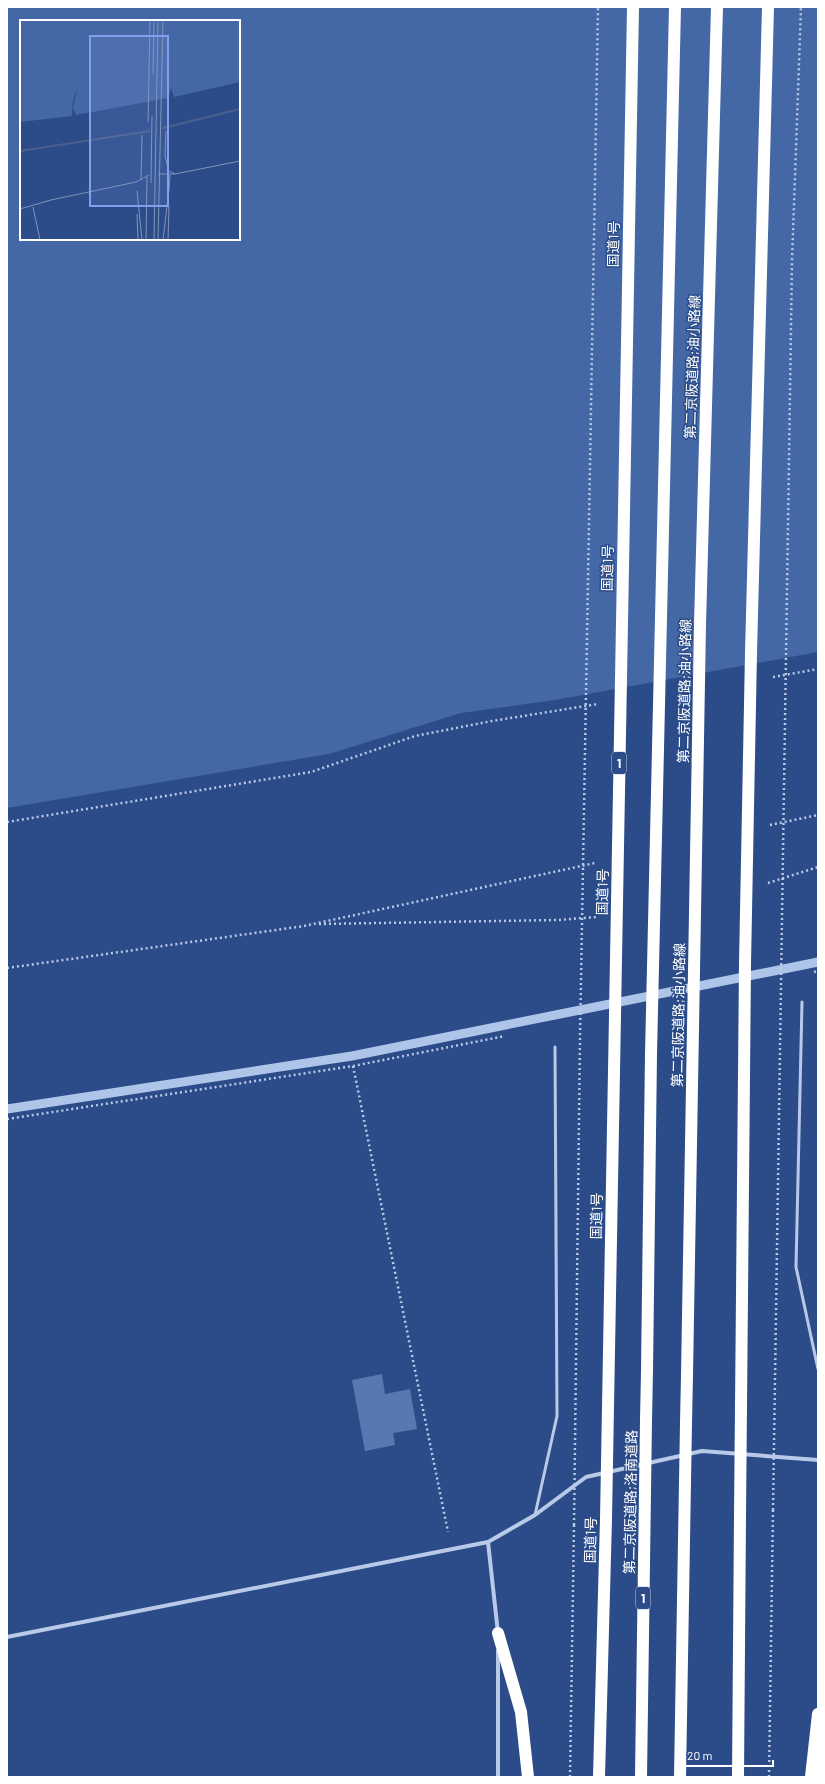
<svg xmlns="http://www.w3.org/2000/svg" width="825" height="1784" viewBox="0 0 825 1784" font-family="Barlow,'Noto Sans JP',sans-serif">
<rect width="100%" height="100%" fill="#2b4c89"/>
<path fill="#4467a6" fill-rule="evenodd" d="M7,7H818V652L555,700L461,713L329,754L7,808ZM21,21H239V239H21Z"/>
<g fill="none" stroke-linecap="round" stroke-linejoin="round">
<path stroke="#aec4e8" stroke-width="9" d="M7,1109L352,1056L818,962"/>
</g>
<path fill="#5878b1" d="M382,1374L385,1394L410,1389L417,1429L393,1433L395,1445L365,1451L352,1380Z"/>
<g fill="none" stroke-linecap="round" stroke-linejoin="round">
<g stroke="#b9cae8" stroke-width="2.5" stroke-dasharray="2 3" stroke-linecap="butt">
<path d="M773,677L818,669"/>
<path d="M7,822L311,772L415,736L492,721L598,704"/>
<path d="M770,825L818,815"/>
<path d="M768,883L818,867"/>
<path d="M319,924L558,920L596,917"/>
<path d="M7,968L304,926L595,863"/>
<path d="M814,972L818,971"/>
<path d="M353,1066L448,1532"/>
<path d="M7,1119L353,1066L505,1036"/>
<path d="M570,1777L574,1525"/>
<path d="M769,1777L773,1510"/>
</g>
<g stroke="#b9cae8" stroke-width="3">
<path d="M802,1002L796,1267L818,1369"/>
<path d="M535,1515L557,1416L555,1047"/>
</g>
<g stroke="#b9cae8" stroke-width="4">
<path d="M488,1542L498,1633"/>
<path d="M7,1637L488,1542L535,1515L586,1477L702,1451L818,1460"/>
<path d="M498,1651V1777"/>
</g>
<g stroke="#fff" stroke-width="12">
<path d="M646,1420L647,1371"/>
<path d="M686,1423L687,1375"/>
<path d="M498,1633L521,1712L528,1777"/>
<path d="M599,1777L606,1519"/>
<path d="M738,1777L740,1516"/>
<path d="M811,1777L818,1714"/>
</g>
<g stroke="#b9cae8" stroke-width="2.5" stroke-dasharray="2 3" stroke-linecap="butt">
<path d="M773,1510L792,261L801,7"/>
<path d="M574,1525L580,1038L598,7"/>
</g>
<g stroke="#fff" stroke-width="12">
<path d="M647,1371L651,1054L675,7"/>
<path d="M687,1375L700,624L717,7"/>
<path d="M740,1516L745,964L751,653L768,7"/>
<path d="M606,1519L633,7"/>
<path d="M641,1777L646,1420"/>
<path d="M680,1777L686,1423"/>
</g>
</g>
<g text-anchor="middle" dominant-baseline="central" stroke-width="3" stroke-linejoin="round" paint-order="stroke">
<g fill="#2b4c89" stroke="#bfc9dc" stroke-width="1">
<rect x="612" y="752" width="14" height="22" rx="3"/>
<rect x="636" y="1587" width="14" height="22" rx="3"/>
</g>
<g font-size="13" font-weight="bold" fill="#fff">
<text x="619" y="763">1</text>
<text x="643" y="1598">1</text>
</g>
<g font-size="14" fill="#fff" stroke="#2b4c89">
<text transform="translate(613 244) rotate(-89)">国道1号</text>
<text transform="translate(692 367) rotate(-88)">第二京阪道路;油小路線</text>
<text transform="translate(607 568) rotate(-89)">国道1号</text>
<text transform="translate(684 691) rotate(-89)">第二京阪道路;油小路線</text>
<text transform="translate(602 892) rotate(-89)">国道1号</text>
<text transform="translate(678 1015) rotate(-89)">第二京阪道路;油小路線</text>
<text transform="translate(596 1216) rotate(-89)">国道1号</text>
<text transform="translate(630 1502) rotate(-89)">第二京阪道路;洛南道路</text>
<text transform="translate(590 1540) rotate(-89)">国道1号</text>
</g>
</g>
<g transform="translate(20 20)">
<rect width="220" height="220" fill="#2b4c89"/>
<path d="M0,0H220V62L154,77L151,68L148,78L56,95L53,88L57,68L53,80L52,96L0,102Z" fill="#4467a6"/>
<path fill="none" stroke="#4a618d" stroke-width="2" d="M143,108L220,89M0,131L130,111"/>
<path fill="none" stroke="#8094b8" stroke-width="1" d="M133,53L134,0M128,102L130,0M146,111L145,136L149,151L155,154M138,154H155L220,141M121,160L122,115M131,163L132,96M149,170L150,155M117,171L122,220M13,187L20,220M0,189L31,180L116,162L129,155M117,194L118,220M126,220L127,157M134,220L138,0M138,220L143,0M143,220L149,169M148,220L149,187"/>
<path fill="#839eea" fill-opacity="0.15" stroke="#839eea" stroke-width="2" d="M70,16H148V186H70Z"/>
<rect width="220" height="220" fill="none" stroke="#fff" stroke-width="2"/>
</g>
<rect width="825" height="1784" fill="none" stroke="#ffffff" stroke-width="16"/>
<path d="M681 1760v6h92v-6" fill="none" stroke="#ffffff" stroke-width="2"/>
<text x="687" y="1760" font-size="12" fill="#ffffff" stroke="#2b4c89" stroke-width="3" paint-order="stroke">20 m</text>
</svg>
